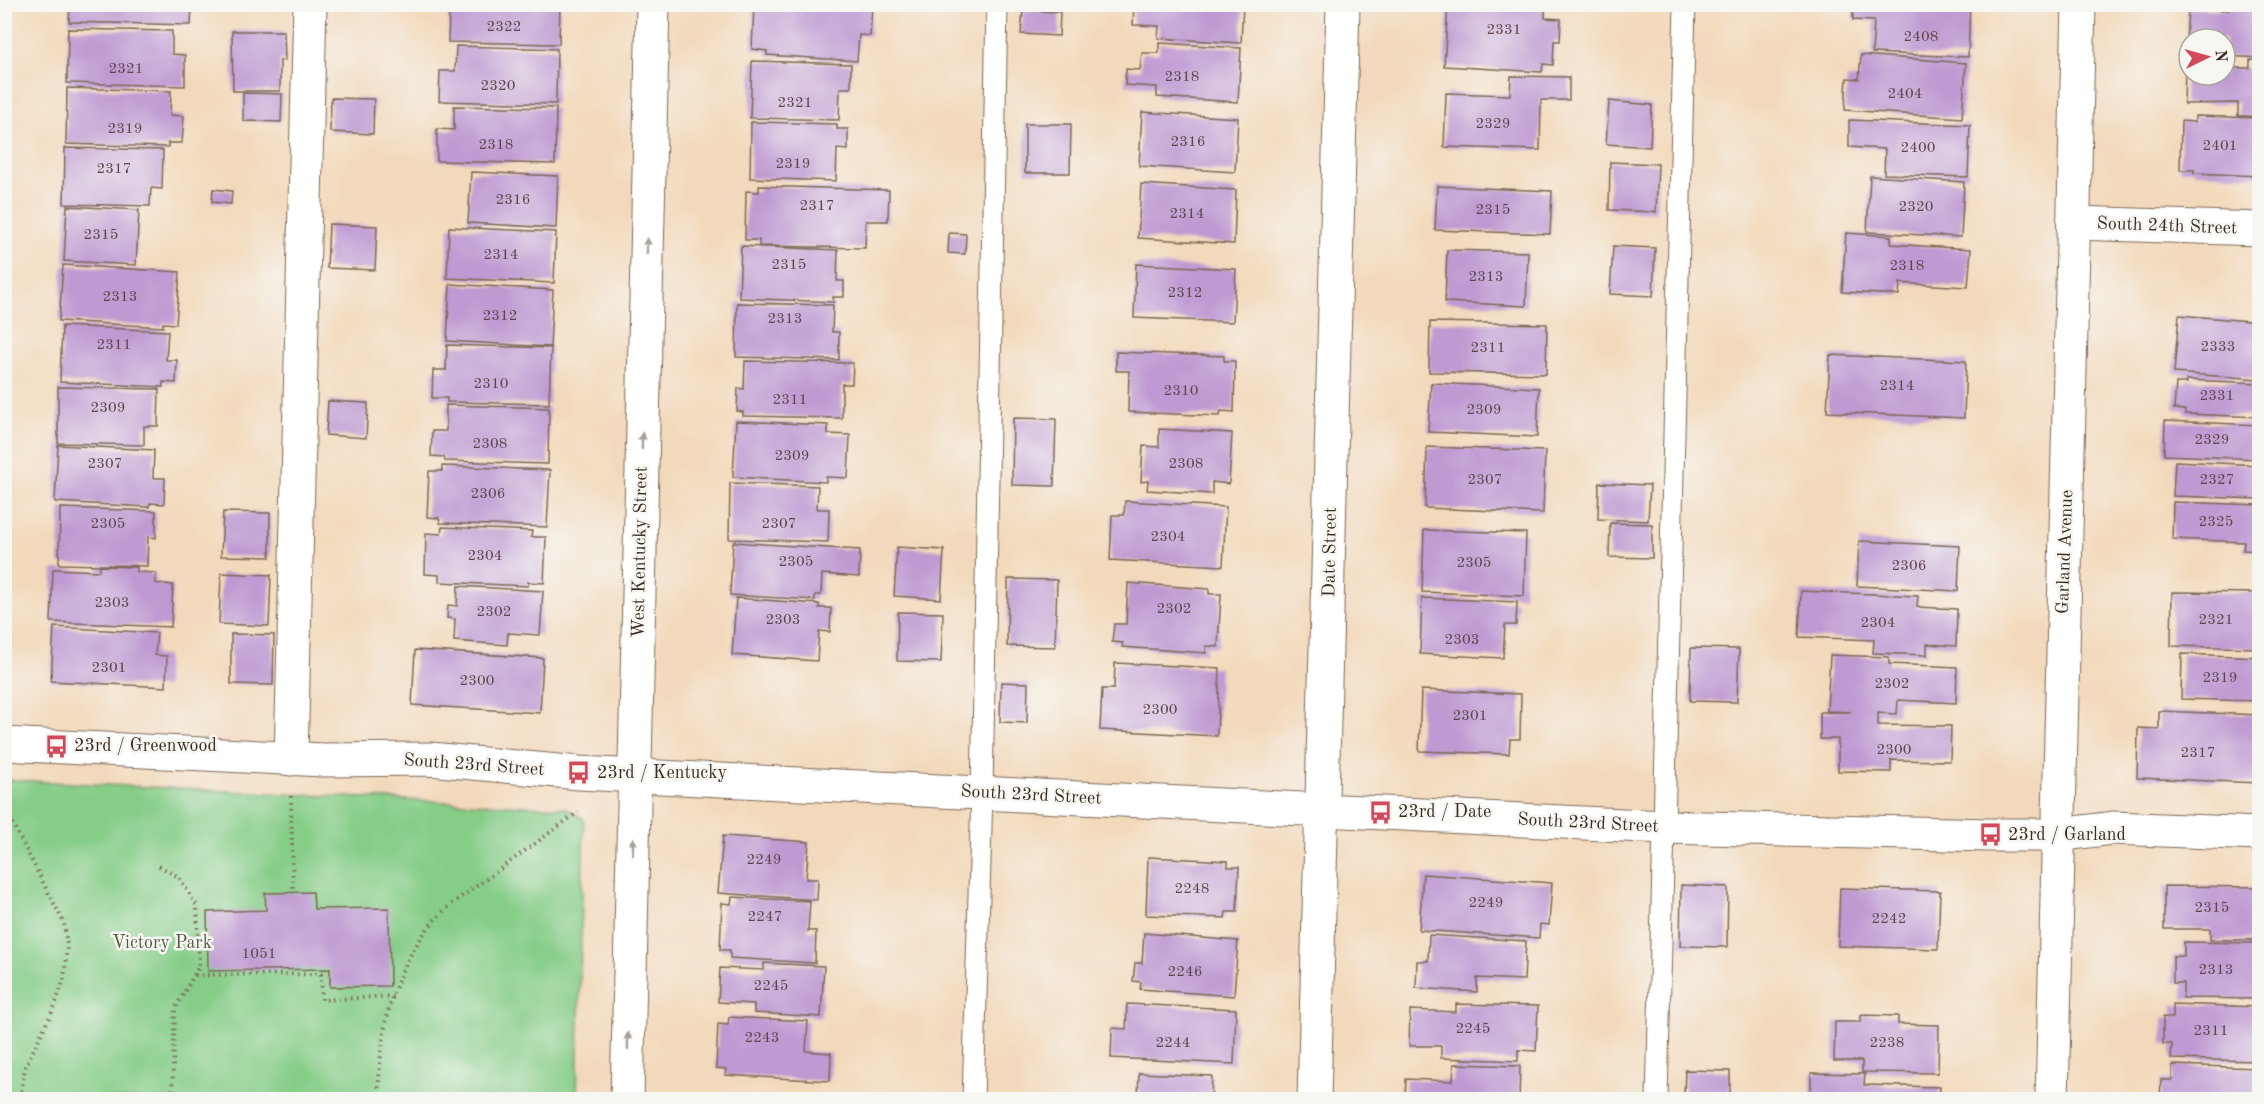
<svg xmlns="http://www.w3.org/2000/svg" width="2264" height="1104" viewBox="0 0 2264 1104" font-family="'Old Standard TT',serif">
<rect width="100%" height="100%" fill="#f6f6f2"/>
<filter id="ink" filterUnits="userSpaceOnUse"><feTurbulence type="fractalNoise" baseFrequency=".0167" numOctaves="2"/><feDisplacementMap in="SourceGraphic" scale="12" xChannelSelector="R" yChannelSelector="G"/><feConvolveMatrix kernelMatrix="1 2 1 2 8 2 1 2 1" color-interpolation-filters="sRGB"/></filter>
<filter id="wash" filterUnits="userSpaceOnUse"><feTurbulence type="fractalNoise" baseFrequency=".008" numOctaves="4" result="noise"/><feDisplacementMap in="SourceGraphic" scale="24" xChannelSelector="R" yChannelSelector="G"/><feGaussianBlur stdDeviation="1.35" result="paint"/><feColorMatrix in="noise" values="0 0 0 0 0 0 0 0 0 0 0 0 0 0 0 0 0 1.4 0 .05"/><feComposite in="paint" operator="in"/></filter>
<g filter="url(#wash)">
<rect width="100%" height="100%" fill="#f3d9bb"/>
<path fill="#86cd88" stroke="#607c53" stroke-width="1.5" d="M10,780L566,808L584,819L577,1099H5L4,786Z"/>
<g id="blocks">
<g fill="#be99d2">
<path d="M70,4H192L191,25L69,22Z"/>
<path d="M466,4H560L559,44L448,42L449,12L466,13Z"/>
<path d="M768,4L872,7L870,36L859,35L857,61L767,55V51L752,49L754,6H768Z"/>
<path d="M1134,4H1243L1241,43L1158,38L1159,26L1133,25Z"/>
<path d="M1492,4H1522L1523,8L1545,10V18L1561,19L1560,41H1554L1553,65L1543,64L1542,72L1444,66L1448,5L1492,7Z"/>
<path d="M1853,4H1970L1968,57L1872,53L1874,21L1853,20Z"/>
<path d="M2229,4H2260V58L2225,56V39H2189V42H2186L2188,8L2229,10Z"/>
<path d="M1023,10L1060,12L1059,36L1021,34Z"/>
<path d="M68,29L172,31V54L185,55V86L67,83Z"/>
<path d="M232,31H284L285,60H280V91H233Z"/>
<path d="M1159,43L1241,48L1238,102L1157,97V87L1125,85L1126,69L1140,70L1142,53H1159Z"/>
<path d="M456,46L557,49L556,104L439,101L440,71H455Z"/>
<path d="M1861,55L1966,63L1962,118L1845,110L1847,78L1859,79Z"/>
<path d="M2250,60H2260V116H2238V103L2184,104L2185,67H2189V75H2225V68H2250Z"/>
<path d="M752,61L851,64V88H840L839,120L750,118Z"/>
<path d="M1511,76L1569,77V100H1541L1540,150L1444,147L1446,93L1510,95Z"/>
<path d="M67,88L171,91L170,115L184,116L182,143H168V147L66,144Z"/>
<path d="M243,93L282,94L281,122L243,121Z"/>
<path d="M331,98L374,99L373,134L330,132Z"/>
<path d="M1609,101L1652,105L1650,147L1606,144Z"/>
<path d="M454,106L556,108L555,164L437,161V129L454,130Z"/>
<path d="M1142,112L1238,118L1235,172L1139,166Z"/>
<path d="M2195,116L2260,118V176L2194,173V170H2180L2181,121L2195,122Z"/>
<path d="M1849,120L1970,125L1968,177L1884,174L1885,149L1849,147Z"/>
<path d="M751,122L837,124V129H848V150L837,149L836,181L750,178Z"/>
<path d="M1025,124H1071L1070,173H1025Z"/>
<path d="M65,148L163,150L162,189L151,188L150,206L64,204Z"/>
<path d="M1610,162L1658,164L1656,212L1609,210Z"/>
<path d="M471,172L558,176L556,228L468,223Z"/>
<path d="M1870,176L1964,182L1961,237L1867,232Z"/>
<path d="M1141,184L1236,190L1234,244L1138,238Z"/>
<path d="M759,186L889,190L888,221H866L865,248L759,246V240H745L746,191L759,192Z"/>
<path d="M1437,186L1552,191L1550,234L1435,230Z"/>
<path d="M213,189L232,191L231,204L212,202Z"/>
<path d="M67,206L139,210L136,265L64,261Z"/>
<path d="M329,224L377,226L375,270L327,268Z"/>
<path d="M449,227L556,232L554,283L447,278Z"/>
<path d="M949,233L966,234L965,254L948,253Z"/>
<path d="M1846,233L1891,236V244L1971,249L1968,287L1900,283L1899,295L1842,292Z"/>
<path d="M741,246L838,250L837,281H844V297H833L834,302L739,298Z"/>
<path d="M1613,246L1655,248L1653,296L1610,294Z"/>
<path d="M1447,250L1528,252L1526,306L1445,302Z"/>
<path d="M1136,264L1236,269L1233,322L1134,318Z"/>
<path d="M63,265L180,272L176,324L163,323V327L59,321Z"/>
<path d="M450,284L553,290L550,347L447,341Z"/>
<path d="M737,303L833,305L832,332H839V360L736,357Z"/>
<path d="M2179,315L2260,322V379L2174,373Z"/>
<path d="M1430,322L1547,324L1546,374L1429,372Z"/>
<path d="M62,326L168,331L166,360H177L176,383L163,382V387L60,382Z"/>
<path d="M447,345L551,348L549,404L447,402V398H432L433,370H446Z"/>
<path d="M1116,352L1224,356V361H1235L1234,412L1221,411L1220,416L1128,412L1129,371H1116Z"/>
<path d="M1830,355L1966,361L1964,418L1827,412Z"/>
<path d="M745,361L853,363L852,384H842V418L743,416V412L737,411L738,388L744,389Z"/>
<path d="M2186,380L2260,383V417L2185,414V410L2174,409L2176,383H2187Z"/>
<path d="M1431,383L1539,388L1537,437L1428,432Z"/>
<path d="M58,387L159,389L158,426H144V445L58,443Z"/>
<path d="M328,401L368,403L366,438L326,435Z"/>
<path d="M446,405L549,408L548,464L445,461L444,457L431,456L432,431H446Z"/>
<path d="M1013,418L1056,419L1054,486L1012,485Z"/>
<path d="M736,421L828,425V434L850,435L848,478L826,477V482L733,477Z"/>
<path d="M2165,421L2260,425V459L2164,455Z"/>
<path d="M1159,429L1232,433L1229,484L1212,482V494L1147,490L1148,481L1141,482L1143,446L1159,447Z"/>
<path d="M58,445L154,450L153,478H165L164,504L150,503L149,507L55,502Z"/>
<path d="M1427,447L1545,451L1543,513L1425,508Z"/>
<path d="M2175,461L2260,465V499L2173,496Z"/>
<path d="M442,466L550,470L547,527L440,523L439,518L427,517L429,471H442Z"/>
<path d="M730,483L818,486L817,509H829L828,542L729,539Z"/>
<path d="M1599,483L1650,485L1648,521L1598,519Z"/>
<path d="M1125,501L1226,507L1223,566L1110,560L1112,515H1124Z"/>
<path d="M2173,502L2260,505V551L2243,550L2244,542L2172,539Z"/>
<path d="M60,508L156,511V538L148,537L147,566L59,564Z"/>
<path d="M223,512L270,513V557L221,556Z"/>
<path d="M1610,523L1652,524V558L1609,557Z"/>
<path d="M442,527L532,531L531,537H546L544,583L528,582V586L439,582V575L425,574L426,533L441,534Z"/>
<path d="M1424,530L1526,533L1524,596L1422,592Z"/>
<path d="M1859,541L1960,546L1958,591L1857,586Z"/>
<path d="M733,542L860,550L859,577L822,574L821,595H815V600L730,595Z"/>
<path d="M897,547L944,550L941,599L894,596Z"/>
<path d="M100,566L137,567V572L156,573L155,583L173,585L171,627L51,622L53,569L99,571Z"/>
<path d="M221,573L271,575L269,626L219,624Z"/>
<path d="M1008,579L1057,580L1055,647L1007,646Z"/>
<path d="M1128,583L1209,589V594H1221L1218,647L1206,646V653L1122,647L1123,643L1112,642L1114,624H1126Z"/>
<path d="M458,586L543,591L540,635L508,633L507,645L454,641L455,619L447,618L448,605L457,606Z"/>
<path d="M1801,591L1918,596L1917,607L1957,609L1956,646L1927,644V655L1873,653L1874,640L1799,637Z"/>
<path d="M2172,592L2260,593V648L2171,646Z"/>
<path d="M736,598L819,604V608H831L830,632L819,631L817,661L732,655Z"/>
<path d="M1422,598L1517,602L1516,625H1505L1503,658L1420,654Z"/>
<path d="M898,612L943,613L941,662L897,661Z"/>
<path d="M54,627L157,633L155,655L167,656L166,687L51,681Z"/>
<path d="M231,634L274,635L273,685L231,684Z"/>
<path d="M1691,648L1739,649L1737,702L1690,701Z"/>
<path d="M415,650L543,658L540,713L412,705Z"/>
<path d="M2182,654L2260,657V701L2181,699Z"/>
<path d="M1830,655L1889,657V664L1957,667L1956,703L1898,700L1897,714L1878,713V725L1951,726L1950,761L1891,760V772L1838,771V739H1820V712H1851L1827,711Z"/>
<path d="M1115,663L1220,668L1217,736L1100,730L1102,689H1114Z"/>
<path d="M1001,682L1028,683L1027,723L1000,722Z"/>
<path d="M1421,690L1521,694L1520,739H1510L1509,754L1419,751Z"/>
<path d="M2159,711L2260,715V783L2137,778L2138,728L2159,729Z"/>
<path d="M723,836L809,842L806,879H818L817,900L718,893Z"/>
<path d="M1148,857L1228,861V867H1239L1237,912H1226L1225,918L1146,915Z"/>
<path d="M1423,874L1552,883L1549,925L1540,924L1539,938L1419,930Z"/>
<path d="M1681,885L1728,887L1727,947L1680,946Z"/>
<path d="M2164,886L2260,887V940H2210V929H2164Z"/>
<path d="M1840,888L1940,891L1938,949L1838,946Z"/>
<path d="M313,892L314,909L389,908L390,986L330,987V969L208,971L207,912L266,910L265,893Z"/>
<path d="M732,897L810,901L808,931H816L815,963L730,958V950H720L722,903L731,904Z"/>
<path d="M1144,933L1238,941L1234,996L1140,989L1141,982L1133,981L1135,963H1142Z"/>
<path d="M1429,935L1526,941L1524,980L1477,978V992L1416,988L1417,961H1428Z"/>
<path d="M2184,942L2260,943V999L2183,998V983H2173V956H2184Z"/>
<path d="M764,963L824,966L821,1017L754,1013V1004L718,1002L720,968L764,970Z"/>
<path d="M1127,1004L1236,1009L1234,1064L1111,1058L1112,1028L1126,1029Z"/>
<path d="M1456,1004L1538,1006L1536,1051L1518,1050V1061L1441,1058V1046H1409L1410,1010L1456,1012Z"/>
<path d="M2173,1004L2259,1007L2257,1061L2171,1059L2172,1044H2163V1017L2173,1018Z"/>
<path d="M1861,1015L1898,1016V1024L1939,1025L1938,1073L1862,1072V1061H1834L1835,1022H1861Z"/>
<path d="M729,1017L808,1021L806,1051L831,1053L830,1081L725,1075L726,1069L716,1068L718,1024L728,1025Z"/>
<path d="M1454,1064L1520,1066L1519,1100H1405L1406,1079L1453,1081Z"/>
<path d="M2172,1065L2257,1068L2256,1100H2160L2161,1080H2172Z"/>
<path d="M1685,1070L1730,1071V1097L1684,1096Z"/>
<path d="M1139,1073L1212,1076L1211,1100H1125V1096H1138Z"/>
<path d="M1811,1073L1865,1074L1864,1085L1940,1087L1939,1100H1811Z"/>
</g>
</g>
</g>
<g filter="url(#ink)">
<use href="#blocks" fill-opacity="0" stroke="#7b6755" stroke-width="1.5"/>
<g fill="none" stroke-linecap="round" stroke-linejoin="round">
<defs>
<g id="service">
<path d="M973,1100L982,792L997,4"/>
<path d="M1657,1100L1685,4"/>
</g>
<g id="minor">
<path d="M2074,223L2260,229"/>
<path d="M4,744L323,760L430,759L579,773L1664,827L1990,835H2058L2113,828L2260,834"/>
<path d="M291,759L310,4"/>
<path d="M627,1100L653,4"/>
<path d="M1314,1100L1343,4"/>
<path d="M2052,1100L2079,4"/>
</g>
</defs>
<use href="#service" stroke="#7b6755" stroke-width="23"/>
<use href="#minor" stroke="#7b6755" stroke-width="35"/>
<g stroke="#7b6755" stroke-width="4" stroke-dasharray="1.5 4.5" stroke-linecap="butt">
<path d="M291,796L293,893"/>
<path d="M4,807L64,923L67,946L64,979L54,1008L25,1067L20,1100"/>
<path d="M159,866L179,877L197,906L199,966L175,1009L172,1100"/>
<path d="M195,975L321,974L322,1000L393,996"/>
<path d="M378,1100C380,1033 389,977 432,923C446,906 467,893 485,880C516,857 547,835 578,812"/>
</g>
<use href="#service" stroke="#fff" stroke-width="21"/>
<use href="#minor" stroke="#fff" stroke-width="33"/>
</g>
<defs><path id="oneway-solid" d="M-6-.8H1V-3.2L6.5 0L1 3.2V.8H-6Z" transform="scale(1.5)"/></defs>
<g fill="#a79f9a">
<use href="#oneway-solid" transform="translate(647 246) rotate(-89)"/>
<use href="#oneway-solid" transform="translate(642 441) rotate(-89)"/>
<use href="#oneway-solid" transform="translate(633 846) rotate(-89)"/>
<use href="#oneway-solid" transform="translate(628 1041) rotate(-89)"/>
</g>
</g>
<defs>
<symbol id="bus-bare" viewBox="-9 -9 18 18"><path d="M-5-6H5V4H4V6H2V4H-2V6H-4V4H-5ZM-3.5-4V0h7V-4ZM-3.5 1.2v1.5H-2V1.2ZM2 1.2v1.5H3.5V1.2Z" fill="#d1495b" stroke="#f6f6f2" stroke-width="2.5" paint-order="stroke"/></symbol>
</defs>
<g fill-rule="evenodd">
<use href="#bus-bare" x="40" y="730" width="33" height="33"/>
<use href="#bus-bare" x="562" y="756" width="33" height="33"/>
<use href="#bus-bare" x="1364" y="796" width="33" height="33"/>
<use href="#bus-bare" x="1974" y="818" width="33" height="33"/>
</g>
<g text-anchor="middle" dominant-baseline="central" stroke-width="5" stroke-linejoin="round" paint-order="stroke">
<g font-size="15" fill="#5c464b">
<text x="504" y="27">2322</text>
<text x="1504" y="30">2331</text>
<text x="1921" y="37">2408</text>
<text x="126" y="69">2321</text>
<text x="1182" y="77">2318</text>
<text x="498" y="86">2320</text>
<text x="1905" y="94">2404</text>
<text x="795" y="103">2321</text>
<text x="1493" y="124">2329</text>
<text x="125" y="129">2319</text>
<text x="1188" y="142">2316</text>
<text x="496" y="145">2318</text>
<text x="2220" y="146">2401</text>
<text x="1918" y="148">2400</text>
<text x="793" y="164">2319</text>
<text x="114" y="169">2317</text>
<text x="513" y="200">2316</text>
<text x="817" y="206">2317</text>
<text x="1916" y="207">2320</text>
<text x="1493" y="210">2315</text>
<text x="1187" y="214">2314</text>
<text x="101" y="235">2315</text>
<text x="501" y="255">2314</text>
<text x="789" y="265">2315</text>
<text x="1907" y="266">2318</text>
<text x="1486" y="277">2313</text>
<text x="1185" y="293">2312</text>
<text x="120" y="297">2313</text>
<text x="500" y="316">2312</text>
<text x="785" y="319">2313</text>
<text x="114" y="345">2311</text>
<text x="2218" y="347">2333</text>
<text x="1488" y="348">2311</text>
<text x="491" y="384">2310</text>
<text x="1897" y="386">2314</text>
<text x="1181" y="391">2310</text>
<text x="2217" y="396">2331</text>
<text x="790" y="400">2311</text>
<text x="108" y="408">2309</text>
<text x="1484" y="410">2309</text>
<text x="2212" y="440">2329</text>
<text x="490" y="444">2308</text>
<text x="792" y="456">2309</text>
<text x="105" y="464">2307</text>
<text x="1186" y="464">2308</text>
<text x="1485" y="480">2307</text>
<text x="2217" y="480">2327</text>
<text x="488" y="494">2306</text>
<text x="2216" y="522">2325</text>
<text x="108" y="524">2305</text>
<text x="779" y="524">2307</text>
<text x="1168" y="537">2304</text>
<text x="485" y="556">2304</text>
<text x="796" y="562">2305</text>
<text x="1474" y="563">2305</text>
<text x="1909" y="566">2306</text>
<text x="112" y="603">2303</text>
<text x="1174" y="609">2302</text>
<text x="494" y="612">2302</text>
<text x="783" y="620">2303</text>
<text x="2216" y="620">2321</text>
<text x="1878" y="623">2304</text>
<text x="1462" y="640">2303</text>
<text x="109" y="668">2301</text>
<text x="2220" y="678">2319</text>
<text x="477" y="681">2300</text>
<text x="1892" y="684">2302</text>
<text x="1160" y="710">2300</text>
<text x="1470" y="716">2301</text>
<text x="1894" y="750">2300</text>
<text x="2198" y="753">2317</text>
<text x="764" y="860">2249</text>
<text x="1192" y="889">2248</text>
<text x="1486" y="903">2249</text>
<text x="2212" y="908">2315</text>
<text x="765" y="917">2247</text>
<text x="1889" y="919">2242</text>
<text x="259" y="954">1051</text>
<text x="2216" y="970">2313</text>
<text x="1185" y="972">2246</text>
<text x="771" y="986">2245</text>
<text x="1473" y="1029">2245</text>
<text x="2211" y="1031">2311</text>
<text x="762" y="1038">2243</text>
<text x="1173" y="1043">2244</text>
<text x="1887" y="1043">2238</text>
</g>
<g font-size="18" fill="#3b2a1e" stroke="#f6f6f2">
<text transform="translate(2167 226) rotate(2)">South 24th Street</text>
<text transform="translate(640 552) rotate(-89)">West Kentucky Street</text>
<text transform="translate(1330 552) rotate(-89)">Date Street</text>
<text transform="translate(2065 552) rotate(-88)">Garland Avenue</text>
<text transform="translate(474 765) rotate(4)">South 23rd Street</text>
<text transform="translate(1031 795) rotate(3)">South 23rd Street</text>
<text transform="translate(1588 823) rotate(3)">South 23rd Street</text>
</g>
<g font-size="18" fill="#3b2a1e" stroke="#f6f6f2" text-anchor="start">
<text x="74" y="746">23rd / Greenwood</text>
<text x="597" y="773">23rd / Kentucky</text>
<text x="1398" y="812">23rd / Date</text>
<text x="2008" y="835">23rd / Garland</text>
</g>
<g font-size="18" fill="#525b3e" stroke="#f6f6f2">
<text x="162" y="943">Victory Park</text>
</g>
</g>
<rect width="2264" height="1104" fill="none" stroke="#f6f6f2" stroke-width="24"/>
<g transform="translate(2207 57) rotate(85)"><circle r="28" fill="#f6f6f2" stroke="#aba49d" stroke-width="1.5"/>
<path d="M0-4.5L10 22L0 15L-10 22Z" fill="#d1495b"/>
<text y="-9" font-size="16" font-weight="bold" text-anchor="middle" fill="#3b2a1e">N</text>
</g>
</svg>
